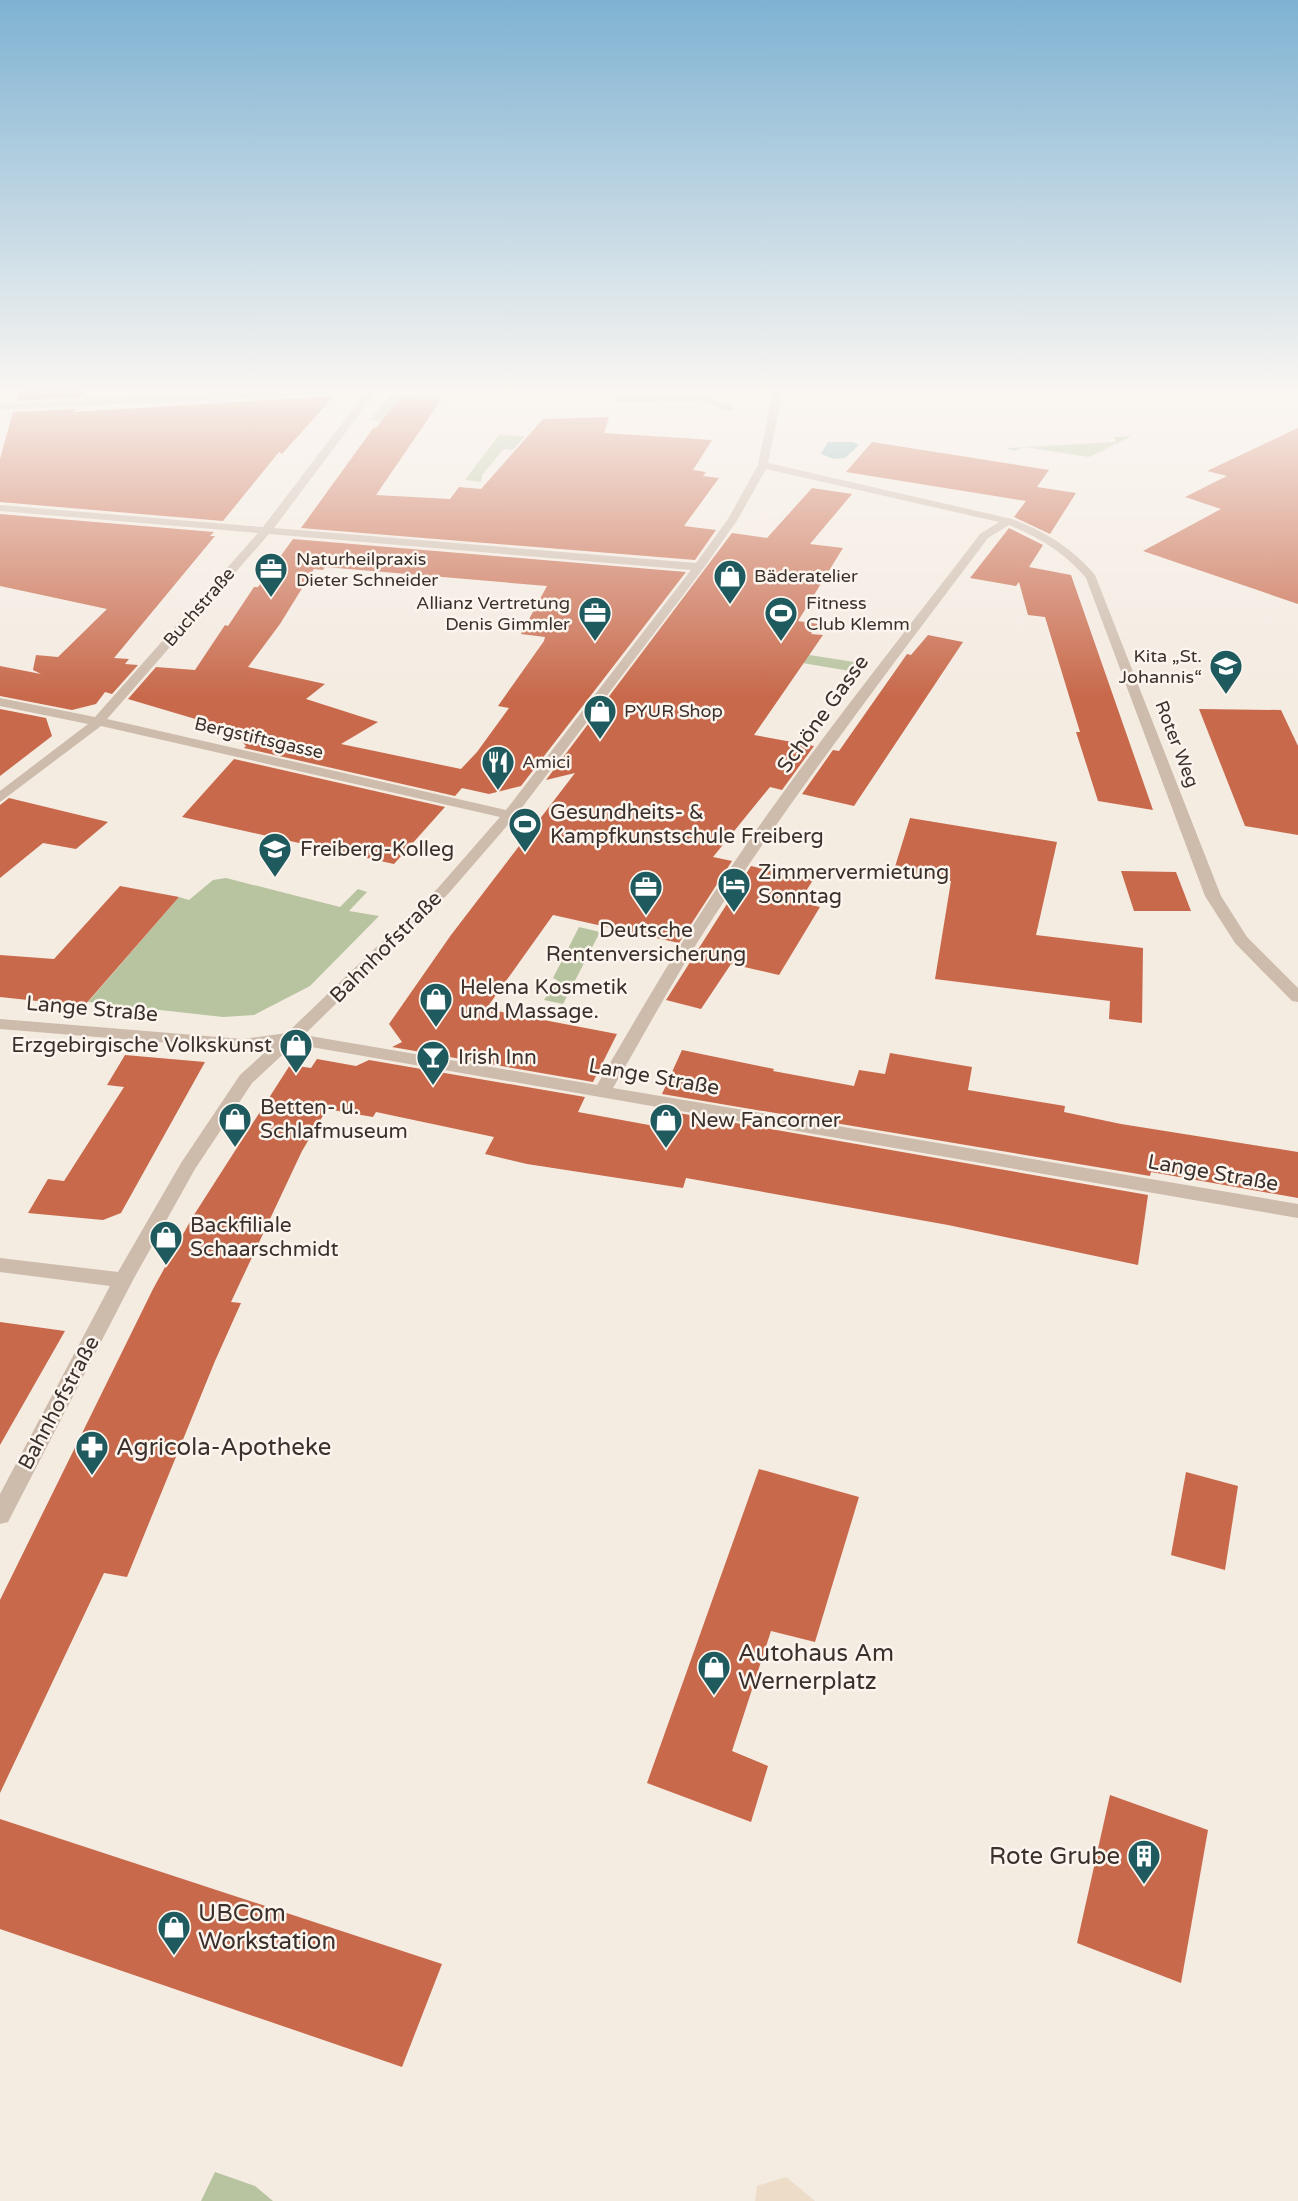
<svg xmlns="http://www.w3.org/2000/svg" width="1298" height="2201" viewBox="0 0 1298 2201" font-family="'Varela Round',sans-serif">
<rect width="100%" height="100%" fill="#f4ebe1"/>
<g fill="#b8c4a0">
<path d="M629,393C664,393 706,387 735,410L725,411L704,401L616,402L618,397H627Z"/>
<path d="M445,394L443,398H400L381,421L370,420L391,395Z"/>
<path d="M499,435L525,436L513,450L504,449L501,452L482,475L481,482L465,480Z"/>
<path d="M1132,436L1089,457L1025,447L1014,451L1007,448L1116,442L1114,437Z"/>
<path d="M747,645L867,664L862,673L743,653Z"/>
<path d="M226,878L340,907L358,889L367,892L349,911L379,916L310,986L254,1015L223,1017L88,1002L179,897L189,900L213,880Z"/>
<path d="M579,927L600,932L563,1004L544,1000L557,980L553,978Z"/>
<path d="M215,2172L255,2186L273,2201H201Z"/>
</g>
<path fill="#ecdcc8" d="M786,2177L815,2201H755L757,2186Z"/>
<path fill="#7fb0b2" d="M828,442H853L859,445L845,458L834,459L821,454Z"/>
<g fill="#c8694b" fill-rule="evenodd">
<path d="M22,387H85L81,397L16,401Z"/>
<path d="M334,396L282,454L279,452L223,521L0,502V459L13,412L76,409L74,412Z"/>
<path d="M400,398L441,400L376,495L450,499L459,487L481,489L543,419L609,417L604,433L712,440L693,470L706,472L703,476L719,478L684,526L716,530L695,560L301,528L374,427L376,428Z"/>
<path d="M1298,428V604L1143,551L1221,509L1185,497L1227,476L1207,471Z"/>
<path d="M872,442L1049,470L1037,487L1076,493L1050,534L1014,517L1026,501L846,472Z"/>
<path d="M812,488L852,494L810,544L843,548L798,621L818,624L811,634L823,635L754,735L814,746L782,790L770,787L713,857L732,861L679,943L553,915L486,1009L617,1034L593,1082L392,1047L402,1042L389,1024L451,935L575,773L546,780L732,533L767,538Z"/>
<path d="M0,514L214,532L210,536H215L114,658L129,659L125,664L138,665L112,694L105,692L96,704L72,710L0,696V666L41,674L33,670L36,655L58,657L107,609L0,586Z"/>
<path d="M1009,528L1043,545L1029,567L1071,575L1153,810L1098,801L1076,732H1080L1045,617L1028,615L1019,582L1016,586L970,578Z"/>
<path d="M293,539L686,572L521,786L489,794L462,788L455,796L244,748L246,746L224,722L219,726L128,699L156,667L195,670L225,625L228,626L254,587H258ZM325,567L547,586L521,634L545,637L544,641L498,706L509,708L477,752L461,769L341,744L378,722L306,699L325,684L248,667L280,624L314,569L323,570Z"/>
<path d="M928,635L963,642L854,806L802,794L833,750L839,751L907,654L911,655Z"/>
<path d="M0,709L46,718L52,736L0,776Z"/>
<path d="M1199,709L1281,710L1298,746V835L1245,826Z"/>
<path d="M234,759L445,807L394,864L182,817Z"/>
<path d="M9,798L108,822L76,849L43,843L0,878V805Z"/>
<path d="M910,818L1057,842L1036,935L1143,948L1142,1023L1109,1019L1110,1001L935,979L951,881L894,870Z"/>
<path d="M751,866L813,880L799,902L820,907L779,975L731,964L701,1009L666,1000Z"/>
<path d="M1121,871L1176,872L1191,911H1134Z"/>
<path d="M120,886L179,897L84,1006L0,997V955L54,959Z"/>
<path d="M682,1050L774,1069L773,1071L854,1086L859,1070L885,1074L890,1053L972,1067L968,1090L1065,1106L1064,1112L1121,1124L1298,1152V1198L1151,1172L1150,1176L662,1094Z"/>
<path d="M125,1055L205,1062L121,1213L103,1220L28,1213L48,1179L64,1181L124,1087L107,1085Z"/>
<path d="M317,1059L356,1066L369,1060L585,1097L578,1112L649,1125L656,1109L1148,1195L1138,1265L948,1225L686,1178L683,1188L527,1164L485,1154L494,1137L376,1112L373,1117L327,1109L302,1151L231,1302L241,1303L215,1361L127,1577L104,1573L0,1793V1600L153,1289L192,1218L290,1065L311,1068Z"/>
<path d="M0,1322L65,1331L0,1445Z"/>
<path d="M759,1469L859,1497L815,1642L771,1631L732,1751L768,1766L751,1822L647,1783Z"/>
<path d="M1186,1472L1238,1486L1225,1570L1171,1555Z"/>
<path d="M1110,1795L1208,1830L1181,1983L1077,1943Z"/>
<path d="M0,1819L442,1964L402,2067L0,1929Z"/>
</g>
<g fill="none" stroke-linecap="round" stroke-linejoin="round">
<g fill="#cdbbac" fill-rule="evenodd">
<path d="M460,387L456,390L376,392L274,528L696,563L728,519L758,465L772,395L777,387H786L782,395L768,463L1012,519C1045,532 1071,547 1095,575L1221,896L1247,937L1298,988V1002L1292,1001L1235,943L1205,896L1086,578C1064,552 1040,538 1009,525L988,538C894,663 799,787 713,918C677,973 646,1031 613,1088L1298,1204V1218L294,1044L252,1083L195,1169L133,1280L8,1522L0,1524V1494L110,1286L0,1272V1258L118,1272L181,1163L240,1075L273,1045L243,1049L0,1029V1019L243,1039L287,1033L438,888L500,817L101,726L0,802V791L88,724L0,706V698L95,717L258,533L0,511V505L263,527L366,392L0,410V404L293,388ZM766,469L999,522L980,534C883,661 781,786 695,922C661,975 629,1031 597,1085L304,1035L448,894L514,818L703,569L738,519ZM269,534L691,570L506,810L107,719Z"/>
<path d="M1270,387L1298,389V395L1271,389Z"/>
</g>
</g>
<linearGradient id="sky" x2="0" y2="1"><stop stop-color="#7eb2d2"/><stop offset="0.56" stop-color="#faf6f2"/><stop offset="1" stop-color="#faf6f2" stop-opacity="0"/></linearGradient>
<rect width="1298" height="696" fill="url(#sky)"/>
<defs>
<symbol id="office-pin" viewBox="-11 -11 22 30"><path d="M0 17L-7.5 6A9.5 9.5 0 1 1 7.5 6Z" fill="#1f5a5e" stroke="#fbf5ee"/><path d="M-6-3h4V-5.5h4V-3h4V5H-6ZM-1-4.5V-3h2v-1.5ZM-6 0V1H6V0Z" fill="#fff"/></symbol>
<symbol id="shop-pin" viewBox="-11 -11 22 30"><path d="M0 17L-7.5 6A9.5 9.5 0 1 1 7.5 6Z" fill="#1f5a5e" stroke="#fbf5ee"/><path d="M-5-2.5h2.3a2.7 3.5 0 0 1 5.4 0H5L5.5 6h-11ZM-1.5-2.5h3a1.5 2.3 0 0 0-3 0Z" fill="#fff"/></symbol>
<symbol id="stadium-pin" viewBox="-11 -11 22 30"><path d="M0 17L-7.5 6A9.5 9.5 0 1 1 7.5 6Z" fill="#1f5a5e" stroke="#fbf5ee"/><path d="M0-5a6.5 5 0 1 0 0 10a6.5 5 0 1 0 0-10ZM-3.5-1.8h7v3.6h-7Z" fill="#fff"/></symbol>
<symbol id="school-pin" viewBox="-11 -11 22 30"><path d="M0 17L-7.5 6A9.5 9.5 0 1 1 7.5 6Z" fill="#1f5a5e" stroke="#fbf5ee"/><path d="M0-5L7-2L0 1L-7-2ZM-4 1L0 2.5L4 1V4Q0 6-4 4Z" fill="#fff"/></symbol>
<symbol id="restaurant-pin" viewBox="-11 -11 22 30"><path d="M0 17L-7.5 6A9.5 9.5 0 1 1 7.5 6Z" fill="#1f5a5e" stroke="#fbf5ee"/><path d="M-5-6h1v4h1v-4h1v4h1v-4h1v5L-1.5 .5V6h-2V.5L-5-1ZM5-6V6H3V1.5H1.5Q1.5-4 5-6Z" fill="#fff"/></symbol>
<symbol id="hotel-pin" viewBox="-11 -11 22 30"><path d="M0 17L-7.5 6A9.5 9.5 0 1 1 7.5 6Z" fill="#1f5a5e" stroke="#fbf5ee"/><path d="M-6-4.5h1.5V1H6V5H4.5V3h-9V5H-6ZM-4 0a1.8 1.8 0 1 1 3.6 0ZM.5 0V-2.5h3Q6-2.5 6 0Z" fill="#fff"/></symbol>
<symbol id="bar-pin" viewBox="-11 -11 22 30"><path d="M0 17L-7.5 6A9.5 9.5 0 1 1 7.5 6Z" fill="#1f5a5e" stroke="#fbf5ee"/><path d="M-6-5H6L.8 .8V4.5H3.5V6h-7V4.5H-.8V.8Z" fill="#fff"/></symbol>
<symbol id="pharmacy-pin" viewBox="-11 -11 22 30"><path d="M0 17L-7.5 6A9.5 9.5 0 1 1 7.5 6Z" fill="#1f5a5e" stroke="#fbf5ee"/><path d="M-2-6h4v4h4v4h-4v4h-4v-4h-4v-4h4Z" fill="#fff"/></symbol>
<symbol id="building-pin" viewBox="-11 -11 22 30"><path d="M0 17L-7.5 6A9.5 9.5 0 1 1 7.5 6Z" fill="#1f5a5e" stroke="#fbf5ee"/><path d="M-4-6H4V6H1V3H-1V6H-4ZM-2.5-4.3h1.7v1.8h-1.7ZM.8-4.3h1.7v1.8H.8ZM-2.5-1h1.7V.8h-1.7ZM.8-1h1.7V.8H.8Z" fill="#fff"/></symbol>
</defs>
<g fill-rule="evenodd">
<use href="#office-pin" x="252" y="550" width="38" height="52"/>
<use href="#shop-pin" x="711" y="557" width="38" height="52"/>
<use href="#office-pin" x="576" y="594" width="38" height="52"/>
<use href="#stadium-pin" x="762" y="594" width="38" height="52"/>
<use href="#school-pin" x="1207" y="647" width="38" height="52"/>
<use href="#shop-pin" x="581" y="692" width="38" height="52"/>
<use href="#restaurant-pin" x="479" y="743" width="38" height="52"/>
<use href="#stadium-pin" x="506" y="805" width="38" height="52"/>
<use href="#school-pin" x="256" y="830" width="38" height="52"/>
<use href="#hotel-pin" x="715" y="865" width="38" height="52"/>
<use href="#office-pin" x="627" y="868" width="38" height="52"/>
<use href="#shop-pin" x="417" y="980" width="38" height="52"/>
<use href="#shop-pin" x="277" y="1026" width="38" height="52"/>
<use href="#bar-pin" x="414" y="1038" width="38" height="52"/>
<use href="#shop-pin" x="216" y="1100" width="38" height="52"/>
<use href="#shop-pin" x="647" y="1101" width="38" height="52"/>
<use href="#shop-pin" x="147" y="1218" width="38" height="52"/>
<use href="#pharmacy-pin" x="73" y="1428" width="38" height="52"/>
<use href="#shop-pin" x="695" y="1648" width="38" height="52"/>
<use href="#building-pin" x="1125" y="1837" width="38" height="52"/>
<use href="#shop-pin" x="155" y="1908" width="38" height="52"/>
</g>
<g text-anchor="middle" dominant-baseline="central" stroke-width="5" stroke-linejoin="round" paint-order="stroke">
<g font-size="18" fill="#3b302b" stroke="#fbf5ee" text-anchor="start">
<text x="296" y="559">Naturheilpraxis<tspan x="296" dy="21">Dieter Schneider</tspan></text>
<text x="754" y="576">Bäderatelier</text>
<text x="570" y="603" text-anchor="end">Allianz Vertretung<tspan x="570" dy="21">Denis Gimmler</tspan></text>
<text x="806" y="603">Fitness<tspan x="806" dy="21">Club Klemm</tspan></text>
<text x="1202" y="656" text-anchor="end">Kita „St.<tspan x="1202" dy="21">Johannis“</tspan></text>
<text x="624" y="711">PYUR Shop</text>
<text x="522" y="762">Amici</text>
</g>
<g font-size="18" fill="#3b302b" stroke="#fbf5ee">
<text transform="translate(199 607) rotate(-49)">Buchstraße</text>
<text transform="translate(259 738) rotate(13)">Bergstiftsgasse</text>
<text transform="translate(1177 744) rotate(69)">Roter Weg</text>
</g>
<g font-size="21" fill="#3b302b" stroke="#fbf5ee">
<text transform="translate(823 714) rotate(-54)">Schöne Gasse</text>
<text transform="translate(386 947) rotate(-45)">Bahnhofstraße</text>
<text transform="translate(92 1009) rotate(5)">Lange Straße</text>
<text transform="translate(654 1077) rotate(10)">Lange Straße</text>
<text transform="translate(1213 1173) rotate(10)">Lange Straße</text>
<text transform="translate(59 1403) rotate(-62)">Bahnhofstraße</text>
</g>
<g font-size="21" fill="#3b302b" stroke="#fbf5ee" text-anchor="start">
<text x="550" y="812">Gesundheits- &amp;<tspan x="550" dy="24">Kampfkunstschule Freiberg</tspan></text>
<text x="300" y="849">Freiberg-Kolleg</text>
<text x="758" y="872">Zimmervermietung<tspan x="758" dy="24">Sonntag</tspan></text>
<text x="646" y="930" text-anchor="middle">Deutsche<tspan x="646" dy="24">Rentenversicherung</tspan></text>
<text x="460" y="987">Helena Kosmetik<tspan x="460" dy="24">und Massage.</tspan></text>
<text x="272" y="1045" text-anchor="end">Erzgebirgische Volkskunst</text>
<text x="458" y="1057">Irish Inn</text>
<text x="260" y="1107">Betten- u.<tspan x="260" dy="24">Schlafmuseum</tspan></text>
<text x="690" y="1120">New Fancorner</text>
<text x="190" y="1225">Backfiliale<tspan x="190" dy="24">Schaarschmidt</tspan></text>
</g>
<g font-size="24" fill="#3b302b" stroke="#fbf5ee" text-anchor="start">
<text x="116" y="1447">Agricola-Apotheke</text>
<text x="738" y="1653">Autohaus Am<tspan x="738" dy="28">Wernerplatz</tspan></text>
<text x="1120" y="1856" text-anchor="end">Rote Grube</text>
<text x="198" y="1913">UBCom<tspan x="198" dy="28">Workstation</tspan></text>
</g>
</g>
</svg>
